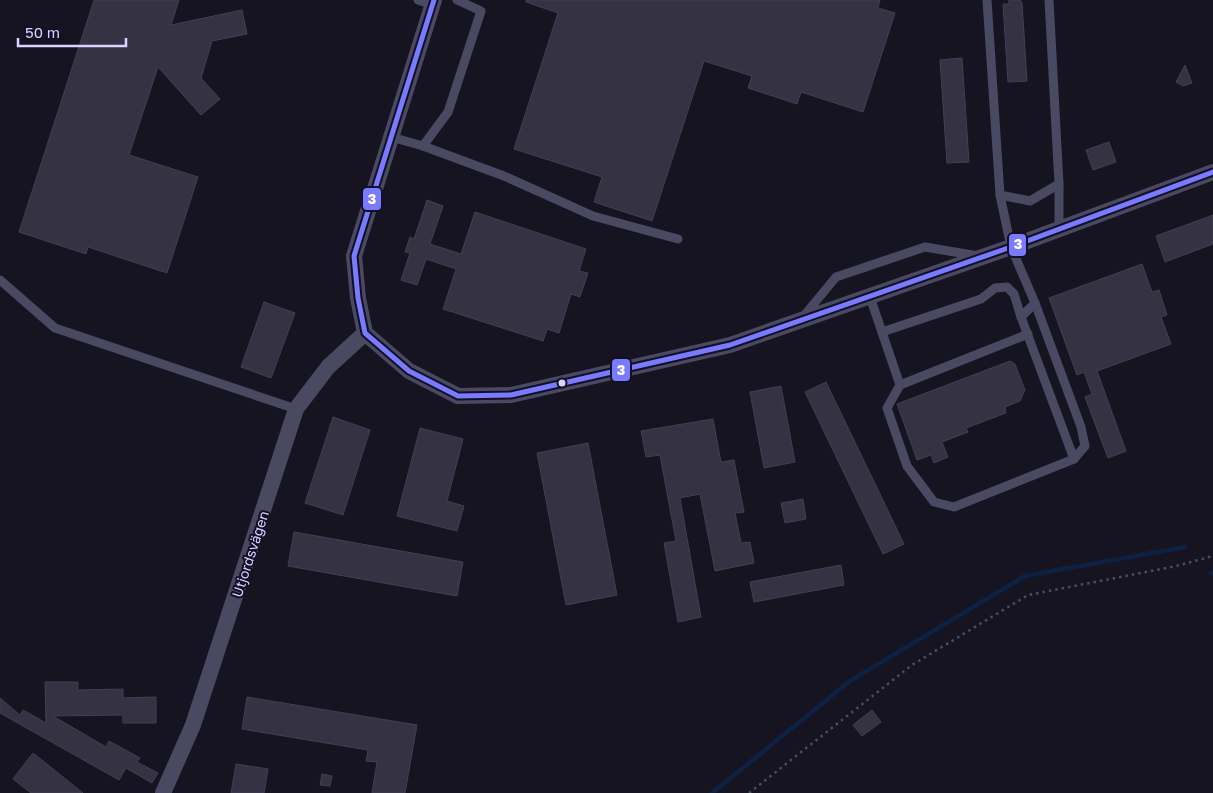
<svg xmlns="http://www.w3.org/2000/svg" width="1213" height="793" viewBox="0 0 1213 793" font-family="'Golos Text',sans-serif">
<rect width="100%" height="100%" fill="#161421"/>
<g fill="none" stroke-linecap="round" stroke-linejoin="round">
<g stroke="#0d2144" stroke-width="4.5">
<path d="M1211,573H1213"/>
<path d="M712,793L850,681L1025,576L1185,547"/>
</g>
</g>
<g fill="#343243" stroke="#433f54">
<path d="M94,0H179L171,25L242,10L247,34L212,41L201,78L220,99L201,115L158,67L129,155L198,177L167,273L88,247L86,254L19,232Z"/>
<path d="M526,0H880L878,8L895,13L863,112L801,92L797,104L748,88L752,76L704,61L652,221L594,202L602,177L514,149L558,13L526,2Z"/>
<path d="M1009,0H1020L1022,3L1027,81L1008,82L1003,4H1009Z"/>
<path d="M962,58L969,162L947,163L940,60Z"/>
<path d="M1185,65L1192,83L1183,86L1176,82Z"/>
<path d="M1109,142L1116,162L1093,170L1086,150Z"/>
<path d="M427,200L443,206L430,244L461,254L475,212L586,249L579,271L588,273L580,297L571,294L559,333L547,329L543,341L443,309L456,269L426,259L417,285L401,280L410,253L405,252L410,237L414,239Z"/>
<path d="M1213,215V244L1165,262L1156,236Z"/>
<path d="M1142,264L1152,292L1159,290L1167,315L1161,317L1171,344L1097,371L1126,451L1108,458L1085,397L1092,394L1084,372L1077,375L1049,298Z"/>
<path d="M264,302L295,313L271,378L241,367Z"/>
<path d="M1010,361L1015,364L1025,390L1020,401L1005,407L1006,413L966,428L968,432L942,442L948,457L934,463L931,455L917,460L897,404Z"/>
<path d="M826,382L904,544L883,554L805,392Z"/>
<path d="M781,386L795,462L764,468L750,392Z"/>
<path d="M333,417L370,430L343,515L305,503Z"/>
<path d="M713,419L721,462L734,460L744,512L735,513L741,543L750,542L754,563L715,571L700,494L680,498L701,617L678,622L664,543L676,541L660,455L646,457L641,431Z"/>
<path d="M420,428L463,439L447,501L464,506L457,531L397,516Z"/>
<path d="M588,443L617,595L566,605L537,453Z"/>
<path d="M803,499L806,519L785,523L781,503Z"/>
<path d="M294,532L463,562L457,596L288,566Z"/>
<path d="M841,565L844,585L754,602L750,582Z"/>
<path d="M45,682H78V690L123,689V698L156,697V723H123V715L53,716L106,747L109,741L140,758L137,762L158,773L152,783L126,768L119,780L0,713V698L20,715L23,710L46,723Z"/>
<path d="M247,697L417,725L405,793H372L377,762L366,761L368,750L242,729Z"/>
<path d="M872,710L881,722L862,736L853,725Z"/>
<path d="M33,753L83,793H31L13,779Z"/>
<path d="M236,764L268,769L264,793H231Z"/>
<path d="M322,774L332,776L330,786L320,785Z"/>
</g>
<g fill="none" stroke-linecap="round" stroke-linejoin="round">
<path stroke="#44505f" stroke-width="2.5" stroke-dasharray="2.5 4" stroke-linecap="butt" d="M749,793L912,665L1028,595L1176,566L1213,556"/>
<g stroke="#4a4962" stroke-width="9">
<path d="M418,0L433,5"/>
<path d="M987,0L1000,195L1011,247L1035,303L1021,317L1074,459"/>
<path d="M1049,0L1059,184V229"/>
<path d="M391,137L423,146L448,112L481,11L457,0"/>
<path d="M423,146L504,176L593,216L678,239"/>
<path d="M1000,195L1030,201L1059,184"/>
<path d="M0,280L55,328L296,409"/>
<path d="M870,297L900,385L1028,334"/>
<path d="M803,317L836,277L925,247L978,256"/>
<path d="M882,332L981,299L995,288L1007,287L1014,294L1021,317"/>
<path d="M900,385L887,408L907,466L934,502L954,507L1074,459L1085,446L1081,427L1035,303"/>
</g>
<g stroke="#4a4962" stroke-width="16">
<path d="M434,0L354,256L358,298L365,333L409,371L458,396L511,395L730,345L1011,247L1213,172"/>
<path d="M163,793L193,725L296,409L328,367L365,333"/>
</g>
<defs>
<path id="bus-1" d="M434,0L354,256L358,298L365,333L409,371L458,396L511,395L730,345L1011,247L1213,172"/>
</defs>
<use href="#bus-1" stroke="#130f26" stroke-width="9"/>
<use href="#bus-1" stroke="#7a7aff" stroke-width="5"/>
</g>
<circle fill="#d9d4ff" stroke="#130f26" stroke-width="2" cx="562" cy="383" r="4.5"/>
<g text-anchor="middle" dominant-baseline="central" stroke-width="4" stroke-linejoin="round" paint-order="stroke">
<g font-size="14" fill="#d9d4ff" stroke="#130f26">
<text transform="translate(250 554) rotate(-72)">Utjordsvägen</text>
</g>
</g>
<g stroke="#130f26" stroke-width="2">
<rect x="362" y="187" width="20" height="24" rx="5" fill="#7a7aff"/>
<rect x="1008" y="233" width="19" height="24" rx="5" fill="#7a7aff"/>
<rect x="611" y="358" width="20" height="24" rx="5" fill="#7a7aff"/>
</g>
<g font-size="14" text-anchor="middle" font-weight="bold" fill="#fff">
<text x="372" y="204">3</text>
<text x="1018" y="249">3</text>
<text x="621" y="375">3</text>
</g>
<path d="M18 38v8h108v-8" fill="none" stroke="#d9d4ff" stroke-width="2.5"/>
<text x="25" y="38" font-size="15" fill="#d9d4ff" stroke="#130f26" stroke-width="4" paint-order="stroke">50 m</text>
</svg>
